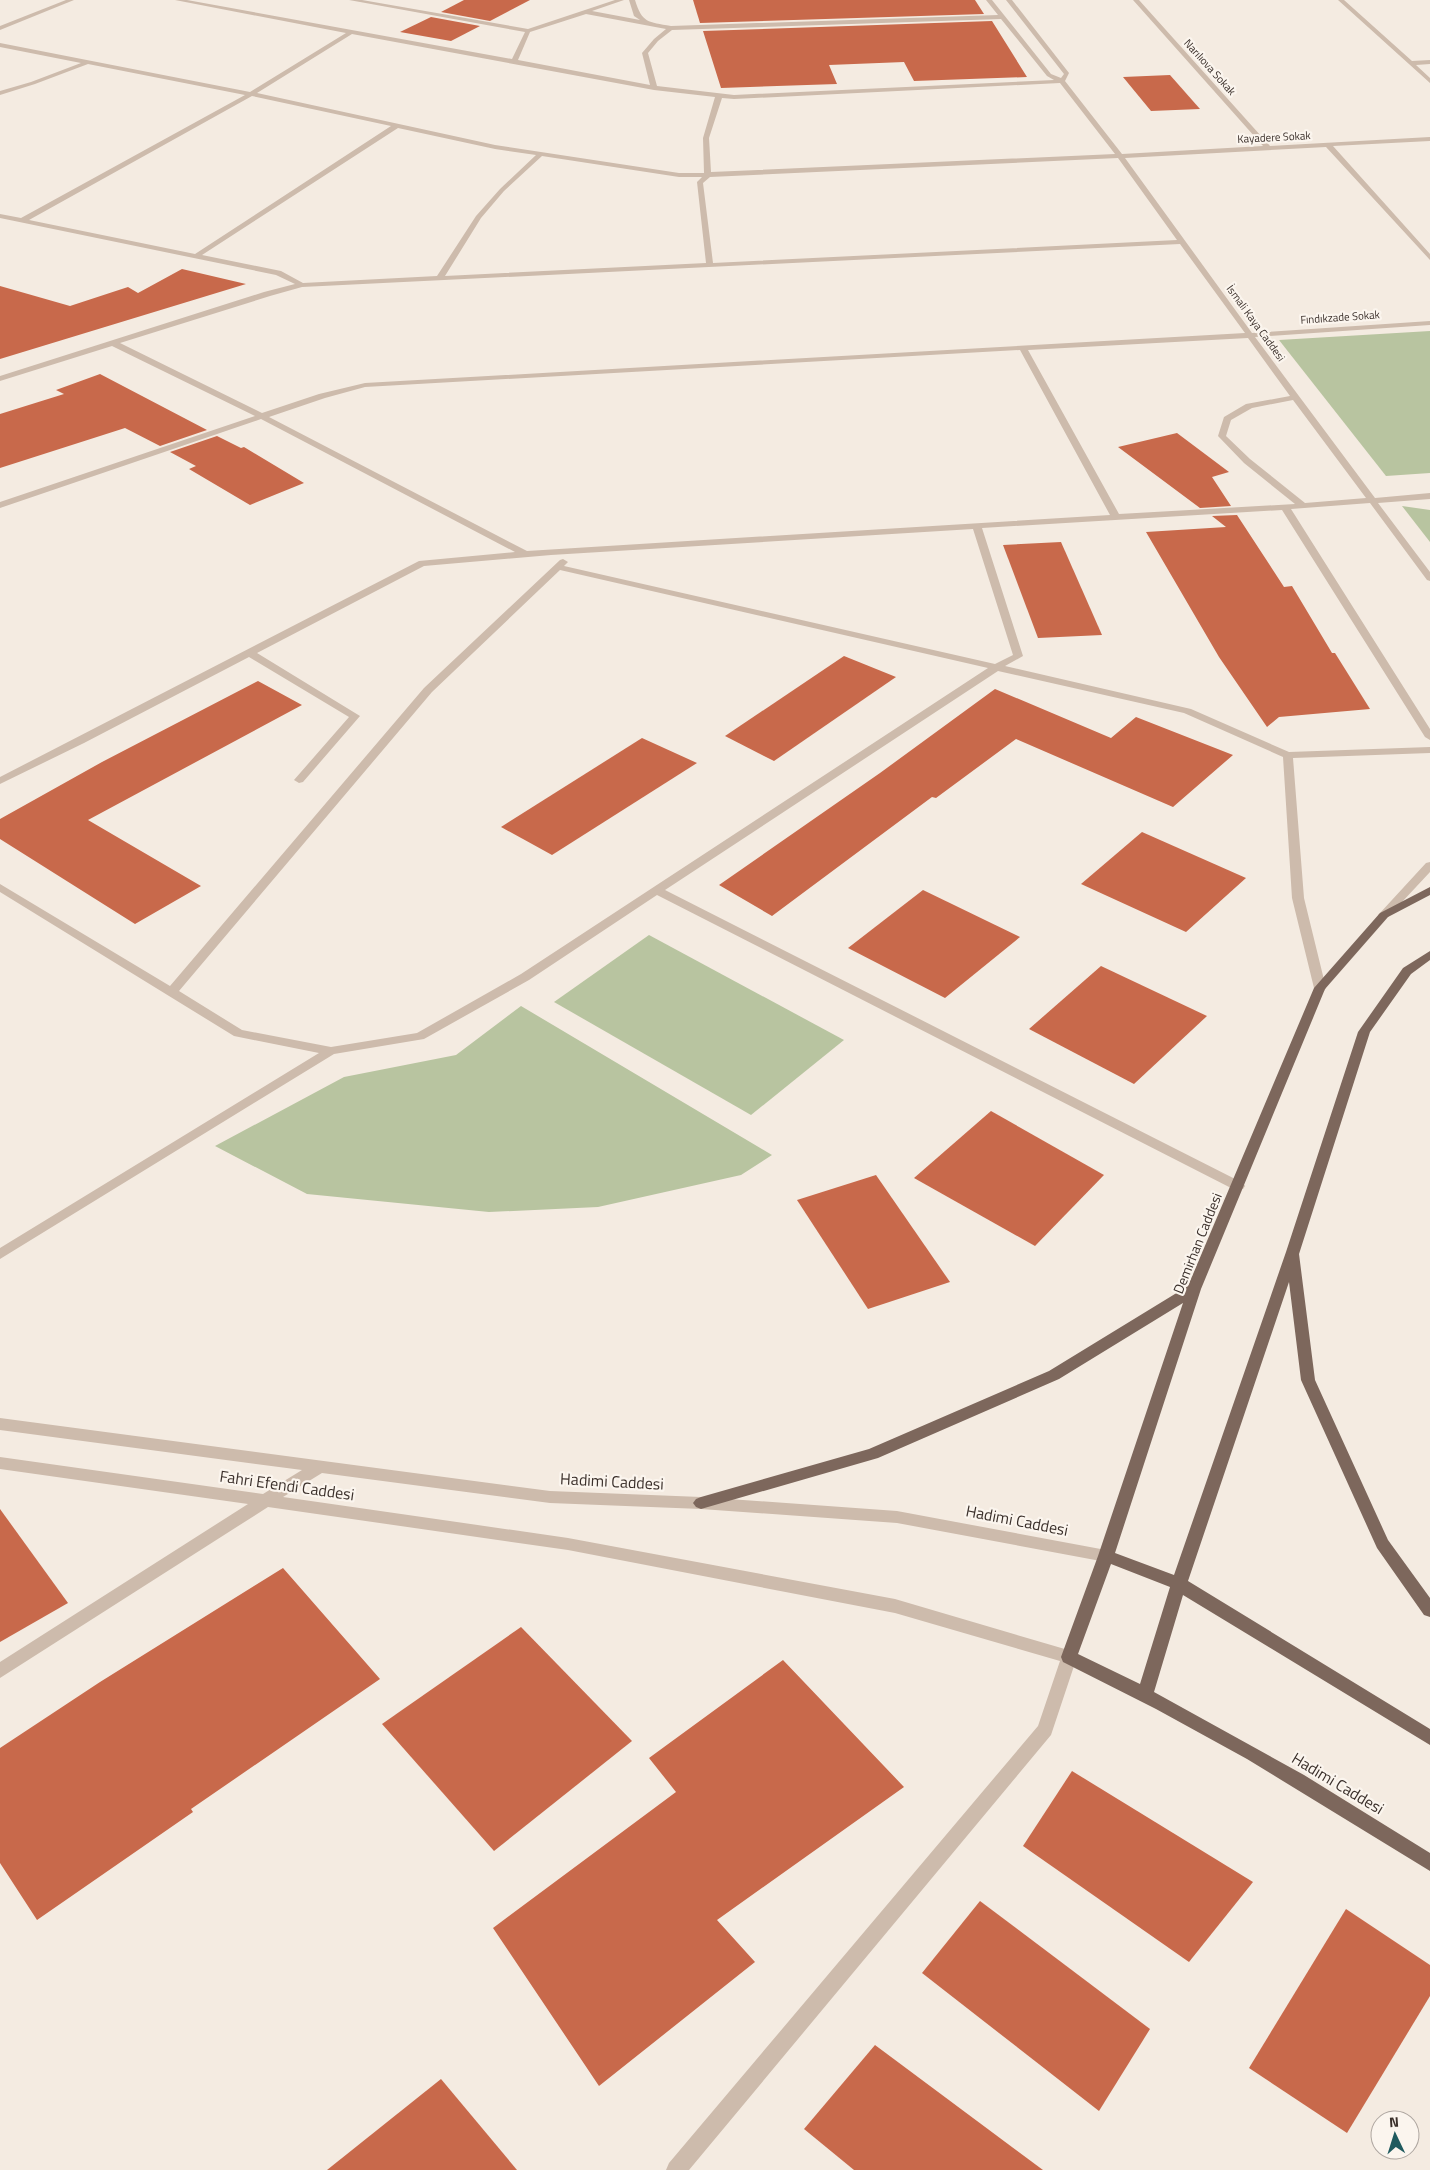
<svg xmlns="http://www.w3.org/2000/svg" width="1430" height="2170" viewBox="0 0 1430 2170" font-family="'Titillium Web',sans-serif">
<rect width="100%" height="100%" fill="#f4ebe1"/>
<g fill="#b8c4a0">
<path d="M1430,331V473L1386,476L1279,340Z"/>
<path d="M1402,506L1430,510V542Z"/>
<path d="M649,935L844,1040L751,1115L554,1002Z"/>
<path d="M521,1006L772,1155L741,1175L598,1207L489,1212L307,1194L215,1146L344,1077L456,1055Z"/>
</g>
<g fill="#c8694b">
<path d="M464,0H530L490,21L441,12Z"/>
<path d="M693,0H975L984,14L700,23Z"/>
<path d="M431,17L480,26L451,41L400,32Z"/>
<path d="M992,21L1027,77L914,81L904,62L829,65L837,84L721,88L703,31Z"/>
<path d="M1170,75L1200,109L1151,111L1123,77Z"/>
<path d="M182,269L246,284L0,359V286L70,306L128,287L138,293Z"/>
<path d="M100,374L207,430L160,446L125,428L0,468V414L64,394L56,390Z"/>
<path d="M1177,433L1229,472L1212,477L1231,506L1200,508L1118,447Z"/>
<path d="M217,436L241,448L244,447L304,483L250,505L189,469L196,466L170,452Z"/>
<path d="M1237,515L1284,587L1292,586L1332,653H1335L1370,709L1279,717L1267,727L1219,657L1146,532L1226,527L1212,516Z"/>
<path d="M1061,542L1102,635L1038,638L1003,545Z"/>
<path d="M844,656L896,677L774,761L725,736Z"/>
<path d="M258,681L302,705L88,820L201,886L135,924L0,839V819L102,762Z"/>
<path d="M995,689L1111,738L1136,717L1233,755L1173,807L1016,739L936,798L932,797L772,916L719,885L880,773Z"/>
<path d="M642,738L697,763L552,855L501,827Z"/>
<path d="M1142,832L1246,878L1186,932L1081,884Z"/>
<path d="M923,890L1020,937L945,998L848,948Z"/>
<path d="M1101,966L1207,1016L1134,1084L1029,1029Z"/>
<path d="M991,1111L1104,1175L1035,1246L914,1178Z"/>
<path d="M876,1175L950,1282L868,1309L797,1200Z"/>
<path d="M0,1509L68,1603L0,1642Z"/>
<path d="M283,1568L380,1679L191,1809L193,1812L37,1920L0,1863V1748L100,1682Z"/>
<path d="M521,1627L632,1741L494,1851L382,1724Z"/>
<path d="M783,1660L904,1787L717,1920L755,1962L599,2086L493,1928L676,1792L649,1758Z"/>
<path d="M1072,1771L1253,1882L1189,1962L1023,1846Z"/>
<path d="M980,1901L1150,2029L1099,2111L922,1973Z"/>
<path d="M1346,1909L1430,1965V1996L1347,2133L1249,2068Z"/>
<path d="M875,2045L1043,2170H854L804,2129Z"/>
<path d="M441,2079L517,2170H327Z"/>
</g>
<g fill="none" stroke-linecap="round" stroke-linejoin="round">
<g fill="#cdbbac" fill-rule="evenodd">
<path d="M66,0H74L0,30V26Z"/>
<path d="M175,0H187L512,59L525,32L349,0H362L528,29L615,0H624L592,11L640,20L634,16L629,0H635C642,23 648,22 671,26L998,15L986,0H992L1051,74L1061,78L1064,74L1006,0H1012L1069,73L1065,81L1122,154L1263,146L1133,0H1139L1270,146L1430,137V141L1333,146L1430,254V260L1326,147L1125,158L1252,333L1430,321V325L1255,337L1375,498L1430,493V499L1378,503L1430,572V581L1427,580L1370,503L1291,509L1430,729V740L1425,737L1282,510L982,528L1023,656L1005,666L1191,709L1289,752L1430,747V753L1293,758L1304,898L1326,988L1324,991L1320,992L1314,988L1292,898L1283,757L1184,713L998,671L665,890L1243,1183L1245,1186L1243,1189H1233L657,895L529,980L424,1039L334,1054L0,1259V1248L319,1053L234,1036L0,892V884L170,986L424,688L560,560L563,559L568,562L564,566L995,664L1013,655L973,529L551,555L424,566L257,653L360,716L303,782L299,783L294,780L349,717L249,657L84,743L0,784V777L419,561L515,552L261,419L0,508V502L255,416L112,346L0,381V376L264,292L295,284L276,275L0,218V214L21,218L245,95L88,64L35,84L0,95V91L31,82L81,63L0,47V43L250,92L346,33ZM586,14L666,29L654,39L642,53L650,85L518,60L530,32ZM1001,19L1047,76L1054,80L734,95L657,86L648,53L658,41L672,30ZM352,34L654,90L715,97L703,138L704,173H679L495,145L257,93ZM1060,83L1115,154L711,172L709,138L722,98L734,99ZM252,96L391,126L195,254L29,220ZM398,128L495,149L536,155L500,189L476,216L437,276L303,283L281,271L202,255ZM542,156L679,177H702L697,182L706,263L445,276L481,218L504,191ZM1118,158L1177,240L713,263L703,183L710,177ZM1180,244L1245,333L365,383L319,394L262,413L120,343L270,296L302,287ZM1248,338L1290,396L1246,404L1224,417L1218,436L1244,463L1295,504L1119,514L1028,350ZM1020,350L1110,515L527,551L269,417L325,398L365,387ZM1293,400L1366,498L1305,503L1250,459L1226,436L1231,420L1252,408ZM560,570L988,668L521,974L417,1033L331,1047L242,1030L179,991L432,692Z"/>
<path d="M1338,0H1344L1412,61L1430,60V64L1416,65L1430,78V83Z"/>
<path d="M1430,862V872L1388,917H1380L1378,915L1380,913L1426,863Z"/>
<path d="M0,1418L550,1491L701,1497L897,1511L1106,1550L1111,1551L1114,1556L1111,1561L1106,1562L897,1523L701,1509L550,1503L322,1473L283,1497L568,1538L895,1599L1075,1652L1077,1657L1051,1735L689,2170H666L669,2163L1038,1726L1060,1661L895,1613L568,1550L268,1507L0,1678V1662L248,1504L0,1469V1457L263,1494L302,1470L0,1430Z"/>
</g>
<path fill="#7d675c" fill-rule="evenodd" d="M1430,887V895L1388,917L1325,989L1201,1289L1115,1553L1174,1575L1286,1252L1358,1032L1403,968L1430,951V960L1411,974L1370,1032L1299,1254L1315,1380L1388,1540L1430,1598V1617L1424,1615L1377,1548L1301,1380L1289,1282L1188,1581L1430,1729V1745L1183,1595L1154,1692L1304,1775L1430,1853V1871L1247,1759L1156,1709L1063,1662L1061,1657L1098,1556L1183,1303L1059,1379L878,1458L701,1509L696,1507L693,1503L696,1499L701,1497L869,1449L1049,1371L1188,1286L1314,988L1380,913ZM1111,1564L1170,1587L1140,1684L1078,1654Z"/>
</g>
<g text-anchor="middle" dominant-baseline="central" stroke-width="4.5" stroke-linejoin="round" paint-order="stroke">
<g font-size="11" fill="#3b302b" stroke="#fbf5ee">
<text transform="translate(1210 67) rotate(48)">Narılıova Sokak</text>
<text transform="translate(1274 137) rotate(-3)">Kayadere Sokak</text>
<text transform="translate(1340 317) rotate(-4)">Fındıkzade Sokak</text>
<text transform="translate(1256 323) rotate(54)">İsmali Kaya Caddesi</text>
</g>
<g font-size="14" fill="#3b302b" stroke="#fbf5ee">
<text transform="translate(1197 1243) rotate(-68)">Demirhan Caddesi</text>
</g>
<g font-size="16" fill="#3b302b" stroke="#fbf5ee">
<text transform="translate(612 1481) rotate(3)">Hadimi Caddesi</text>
<text transform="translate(287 1485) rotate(8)">Fahri Efendi Caddesi</text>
<text transform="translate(1017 1520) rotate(11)">Hadimi Caddesi</text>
<text transform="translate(1338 1783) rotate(31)">Hadimi Caddesi</text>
</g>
</g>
<g transform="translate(1395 2135) rotate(356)"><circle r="24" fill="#fbf5ee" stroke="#aea6a0"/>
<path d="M0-4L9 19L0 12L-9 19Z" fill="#1f5a5e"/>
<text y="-8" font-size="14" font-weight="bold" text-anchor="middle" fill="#3b302b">N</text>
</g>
</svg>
